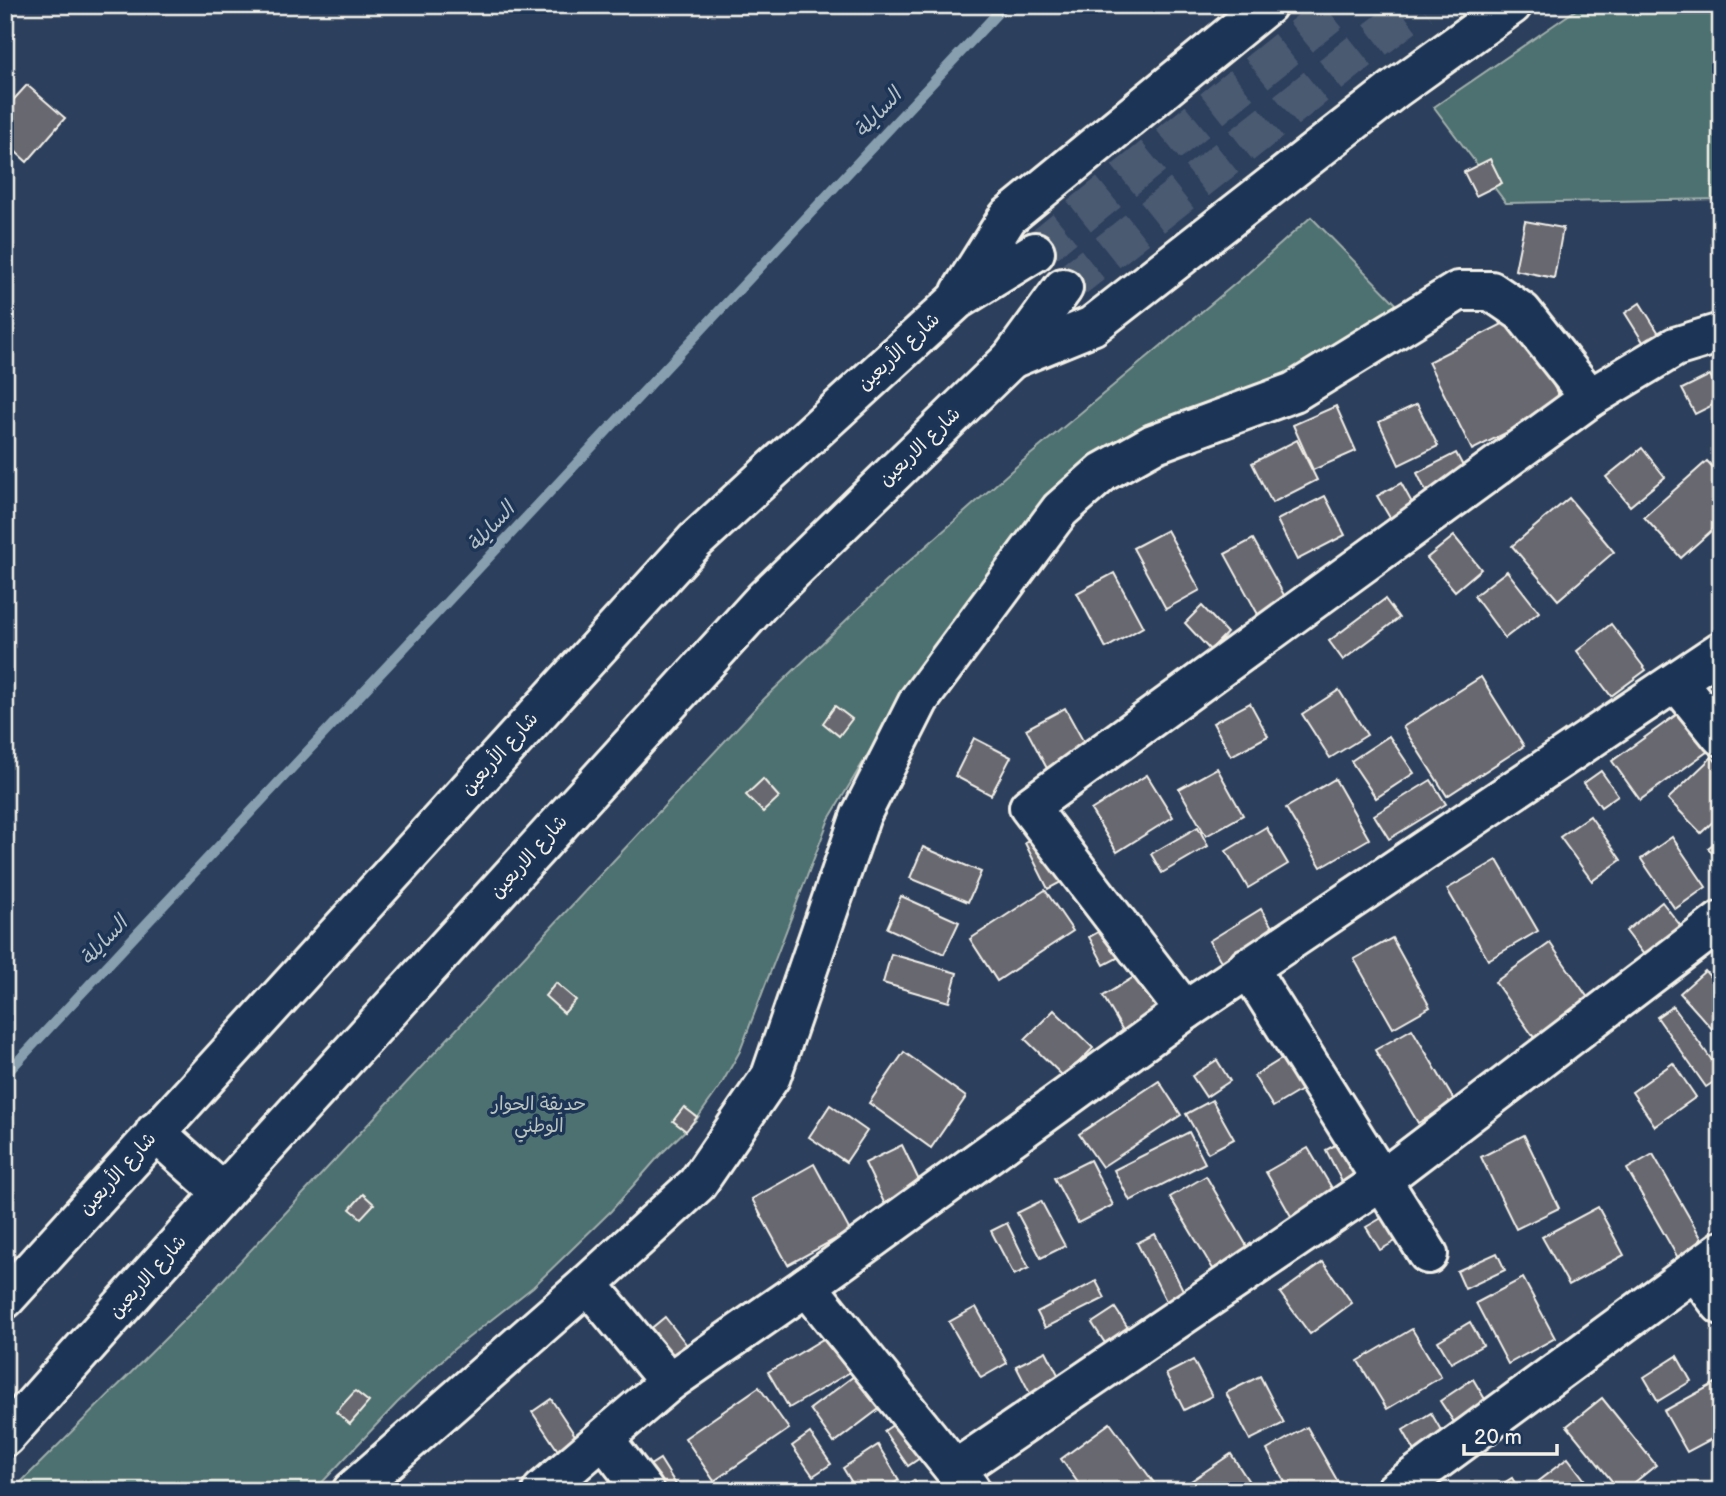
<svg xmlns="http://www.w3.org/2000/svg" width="1726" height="1496" viewBox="0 0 1726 1496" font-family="'Balsamiq Sans','Playpen Sans Arabic',sans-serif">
<rect width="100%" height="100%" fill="#2c3f5c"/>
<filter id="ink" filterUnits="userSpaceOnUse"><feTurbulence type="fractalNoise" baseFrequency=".0143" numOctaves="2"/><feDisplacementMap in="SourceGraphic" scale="14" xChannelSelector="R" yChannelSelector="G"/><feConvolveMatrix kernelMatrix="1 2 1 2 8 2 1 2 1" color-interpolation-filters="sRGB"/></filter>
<g filter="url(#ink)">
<g fill="#4e6f6f" stroke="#a1b0ac" stroke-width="2">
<path d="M1583,5H1721V199L1506,203L1434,107Z"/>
<path d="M1311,217L1403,311L1275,384L1189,418L954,622L877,739L829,819L740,1051L721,1085L696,1120L660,1155L611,1211L533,1287L454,1349L397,1403L314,1491H12L208,1296L764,699L888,580L1011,471L1248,273Z"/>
</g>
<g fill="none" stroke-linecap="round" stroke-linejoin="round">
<path stroke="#879fae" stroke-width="10" d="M5,1075L1005,5"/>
</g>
<g fill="#686771" stroke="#f4f1e8" stroke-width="2">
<path d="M27,85L65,118L27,162L5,142V109Z"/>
<path d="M1490,159L1502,183L1476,196L1464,172Z"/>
<path d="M1525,221L1563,228L1554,278L1515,270Z"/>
<path d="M1640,303L1665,343L1650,353L1625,313Z"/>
<path d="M1518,316L1563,404L1472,450L1428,362Z"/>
<path d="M1710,375L1721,396V401L1695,414L1682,389Z"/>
<path d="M1417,404L1438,446L1399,465L1379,422Z"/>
<path d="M1336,406L1356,451L1313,470L1293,425Z"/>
<path d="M1297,440L1317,480L1272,503L1252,463Z"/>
<path d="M1642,448L1665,477L1630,506L1606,477Z"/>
<path d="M1456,453L1473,485L1433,506L1417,473Z"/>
<path d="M1707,461L1721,476V522L1681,558L1644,517Z"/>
<path d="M1401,483L1416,510L1393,523L1377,496Z"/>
<path d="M1325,496L1345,535L1297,560L1277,520Z"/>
<path d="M1569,498L1614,552L1558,600L1512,546Z"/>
<path d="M1167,530L1200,590L1166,609L1133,548Z"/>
<path d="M1454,536L1481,569L1455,591L1427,558Z"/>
<path d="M1253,539L1289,604L1261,620L1225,554Z"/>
<path d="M1507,571L1539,612L1505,638L1474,596Z"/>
<path d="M1114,573L1143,627L1106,648L1077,593Z"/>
<path d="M1385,599L1399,618L1343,660L1329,641Z"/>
<path d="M1202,606L1227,633L1210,650L1185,623Z"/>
<path d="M1611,624L1646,670L1611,696L1577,651Z"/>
<path d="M1481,677L1524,746L1447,796L1403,727Z"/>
<path d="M1339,690L1367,735L1330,758L1302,714Z"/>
<path d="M1250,703L1268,736L1231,756L1213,723Z"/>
<path d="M835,706L852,719L839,736L823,723Z"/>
<path d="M1065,708L1092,757L1052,778L1026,729Z"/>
<path d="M1683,710L1711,749L1640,800L1612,761Z"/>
<path d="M1389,736L1414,773L1376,798L1351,761Z"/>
<path d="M974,738L1011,757L991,795L955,776Z"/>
<path d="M1712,757L1721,767V814L1701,833L1668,799Z"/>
<path d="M1217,768L1243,815L1206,836L1179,789Z"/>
<path d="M1601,771L1618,795L1601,807L1584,783Z"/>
<path d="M1147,775L1173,817L1117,852L1091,810Z"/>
<path d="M763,779L779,797L763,812L746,795Z"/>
<path d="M1335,779L1369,839L1321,867L1286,808Z"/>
<path d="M1431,780L1446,804L1389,839L1374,815Z"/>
<path d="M1590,816L1621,860L1592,881L1560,837Z"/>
<path d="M1198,827L1208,846L1162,873L1151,854Z"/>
<path d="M1266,827L1288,864L1248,888L1226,851Z"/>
<path d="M1055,828L1078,873L1048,889L1025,843Z"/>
<path d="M1672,837L1706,887L1675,909L1641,859Z"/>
<path d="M1721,838V864L1708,848Z"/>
<path d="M923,847L981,872L968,902L910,878Z"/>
<path d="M1497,860L1538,931L1488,960L1447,889Z"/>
<path d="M1045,890L1073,931L997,981L970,939Z"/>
<path d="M901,896L959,922L944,954L887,928Z"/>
<path d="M1662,902L1684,930L1648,960L1626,931Z"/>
<path d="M1261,909L1278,937L1225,968L1209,941Z"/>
<path d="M1131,914L1146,943L1104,965L1089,937Z"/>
<path d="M1392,938L1430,1007L1393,1028L1354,959Z"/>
<path d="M1550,943L1595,1008L1540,1046L1495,982Z"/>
<path d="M891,954L957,973L949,1002L883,983Z"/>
<path d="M1165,958L1188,996L1125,1034L1103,996Z"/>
<path d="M1705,971L1721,989V1039L1680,993Z"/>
<path d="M556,983L576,1000L564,1013L545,996Z"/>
<path d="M1673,1006L1721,1073V1077L1706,1087L1657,1017Z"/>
<path d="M1054,1010L1093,1048L1064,1077L1025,1039Z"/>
<path d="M1412,1029L1455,1102L1418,1123L1375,1050Z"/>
<path d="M904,1052L966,1097L931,1148L869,1103Z"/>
<path d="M1283,1058L1303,1089L1273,1107L1254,1076Z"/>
<path d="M1217,1060L1230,1081L1206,1097L1192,1076Z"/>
<path d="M1673,1063L1696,1097L1655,1126L1632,1092Z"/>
<path d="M1159,1081L1181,1115L1102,1167L1079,1134Z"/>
<path d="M1212,1100L1234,1139L1208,1153L1186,1114Z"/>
<path d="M830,1105L867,1131L846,1162L809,1137Z"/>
<path d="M684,1107L697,1117L686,1131L673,1121Z"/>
<path d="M1189,1132L1205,1163L1130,1201L1114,1170Z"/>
<path d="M1524,1135L1559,1208L1516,1229L1481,1157Z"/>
<path d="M1352,1136L1374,1178L1347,1192L1326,1150Z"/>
<path d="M902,1145L927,1197L890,1215L865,1163Z"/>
<path d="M1308,1148L1339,1200L1296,1225L1266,1172Z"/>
<path d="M1653,1154L1704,1243L1678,1258L1627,1169Z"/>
<path d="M1090,1160L1113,1205L1078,1223L1054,1178Z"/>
<path d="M814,1164L850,1231L788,1265L752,1199Z"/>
<path d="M1206,1176L1248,1248L1213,1269L1170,1197Z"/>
<path d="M363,1194L374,1204L361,1218L350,1209Z"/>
<path d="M1041,1201L1065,1246L1041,1258L1017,1213Z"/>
<path d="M1598,1207L1624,1255L1569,1285L1542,1237Z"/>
<path d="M1392,1212L1406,1235L1380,1250L1366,1227Z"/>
<path d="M1007,1223L1029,1268L1014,1275L991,1231Z"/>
<path d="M1155,1234L1189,1302L1171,1311L1137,1243Z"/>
<path d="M1497,1253L1505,1270L1465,1289L1457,1271Z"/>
<path d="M1323,1262L1352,1303L1310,1334L1280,1293Z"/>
<path d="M1523,1278L1555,1338L1508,1364L1476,1303Z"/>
<path d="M1096,1281L1105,1298L1045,1328L1037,1312Z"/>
<path d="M976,1307L1007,1363L981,1378L949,1322Z"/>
<path d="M1115,1308L1132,1334L1109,1349L1092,1323Z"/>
<path d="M665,1317L694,1354L660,1381L631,1345Z"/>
<path d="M1470,1322L1483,1345L1451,1363L1438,1341Z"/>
<path d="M843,1327L864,1364L789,1408L768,1372Z"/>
<path d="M1412,1329L1441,1377L1387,1409L1358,1361Z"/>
<path d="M1046,1351L1068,1394L1038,1409L1016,1366Z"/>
<path d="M1677,1356L1691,1381L1658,1401L1644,1377Z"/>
<path d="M1193,1360L1212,1396L1184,1410L1166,1374Z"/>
<path d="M866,1367L891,1400L834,1443L810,1409Z"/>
<path d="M1260,1376L1284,1423L1250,1440L1226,1393Z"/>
<path d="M1473,1379L1486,1401L1454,1422L1440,1401Z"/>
<path d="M1721,1380V1434L1687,1452L1664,1411Z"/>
<path d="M759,1387L789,1429L714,1481L685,1438Z"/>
<path d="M355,1391L369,1402L350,1424L336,1412Z"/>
<path d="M1602,1398L1656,1465L1624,1491H1620L1567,1426Z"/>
<path d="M551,1399L584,1449L565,1461L532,1412Z"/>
<path d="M915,1410L939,1445L908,1466L884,1431Z"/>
<path d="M1431,1413L1445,1437L1416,1453L1403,1430Z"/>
<path d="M1110,1423L1160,1491H1084L1061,1459Z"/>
<path d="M1307,1427L1342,1489L1339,1491H1290L1267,1450Z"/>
<path d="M810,1433L831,1464L813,1476L792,1446Z"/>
<path d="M878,1445L899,1480L881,1491H857L843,1468Z"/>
<path d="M1231,1454L1255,1491H1197L1191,1481Z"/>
<path d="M1568,1458L1593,1491H1546L1538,1481Z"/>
<path d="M660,1459L680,1491H609Z"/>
<path d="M1512,1478L1520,1491H1491Z"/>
<path d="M914,1480L921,1491H897Z"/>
<path d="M452,1481L460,1491H441Z"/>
</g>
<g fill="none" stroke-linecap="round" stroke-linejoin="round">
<g stroke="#4a5a71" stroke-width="38" stroke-dasharray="38 19" stroke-linecap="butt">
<path d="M1035,252L1340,5"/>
<path d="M1063,288L1368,45L1421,5"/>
</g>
<defs>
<g id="minor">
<path d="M1677,682L1721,736"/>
<path d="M1248,967L1428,1254"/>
<path d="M1185,1011L1029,807L1590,398L1675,347L1721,333"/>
<path d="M1695,1271L1721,1305"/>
<path d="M588,1284L669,1382"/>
<path d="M807,1286L970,1489"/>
<path d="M604,1439L644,1491"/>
<path d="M955,1470L1383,1179L1721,921"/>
<path d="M352,1491L588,1284L697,1184L771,1076L861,815L919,700L1060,510L1103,472L1153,444L1294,392L1458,291H1491L1522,312L1590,398"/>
<path d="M542,1491L669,1382L807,1286L1185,1011L1721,651"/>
<path d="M1395,1491L1721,1251"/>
</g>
<g id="secondary">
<path d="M961,292L1008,217L1267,5"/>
<path d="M1011,359L1092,326L1395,89L1512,5"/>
<path d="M155,1132L223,1193"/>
<path d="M5,1299L695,541L957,300L1035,252"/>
<path d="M5,1437L223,1193L763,600L1011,359L1063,288"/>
</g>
</defs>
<use href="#minor" stroke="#f4f1e8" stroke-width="44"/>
<use href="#secondary" stroke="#f4f1e8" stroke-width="44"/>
<use href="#minor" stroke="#1d3557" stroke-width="38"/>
<use href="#secondary" stroke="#1d3557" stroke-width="38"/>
</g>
</g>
<g text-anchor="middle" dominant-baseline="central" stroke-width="7" stroke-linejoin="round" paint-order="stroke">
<g font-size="19" fill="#f4f1e8" stroke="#1d3557">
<text transform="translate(899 352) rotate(-43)">شارع الأربعين</text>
<text transform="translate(920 447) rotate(-44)">شارع الاربعين</text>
<text transform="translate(500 754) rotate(-48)">شارع الأربعين</text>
<text transform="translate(529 857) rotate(-48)">شارع الاربعين</text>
<text transform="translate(118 1174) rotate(-48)">شارع الأربعين</text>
<text transform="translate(148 1277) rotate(-48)">شارع الاربعين</text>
</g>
<g font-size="19" fill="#bac4be" stroke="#1d3557">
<text x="539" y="1104">حديقة الحوار<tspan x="539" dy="22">الوطني</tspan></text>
</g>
<g font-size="21" font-style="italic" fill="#b5c1c6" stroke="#1d3557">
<text transform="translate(878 113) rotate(-47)">السايلة</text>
<text transform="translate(491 527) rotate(-47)">السايلة</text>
<text transform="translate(104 941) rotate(-47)">السايلة</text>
</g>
</g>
<rect width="1726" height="1496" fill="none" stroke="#1d3557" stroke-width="28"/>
<rect x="14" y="14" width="1698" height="1468" fill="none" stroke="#f4f1e8" stroke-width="2.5" filter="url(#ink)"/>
<path d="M1464 1444v10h93v-10" fill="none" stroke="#f4f1e8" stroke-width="3.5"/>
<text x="1474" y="1444" font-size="21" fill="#f4f1e8" stroke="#1d3557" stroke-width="5" paint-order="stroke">20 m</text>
</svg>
